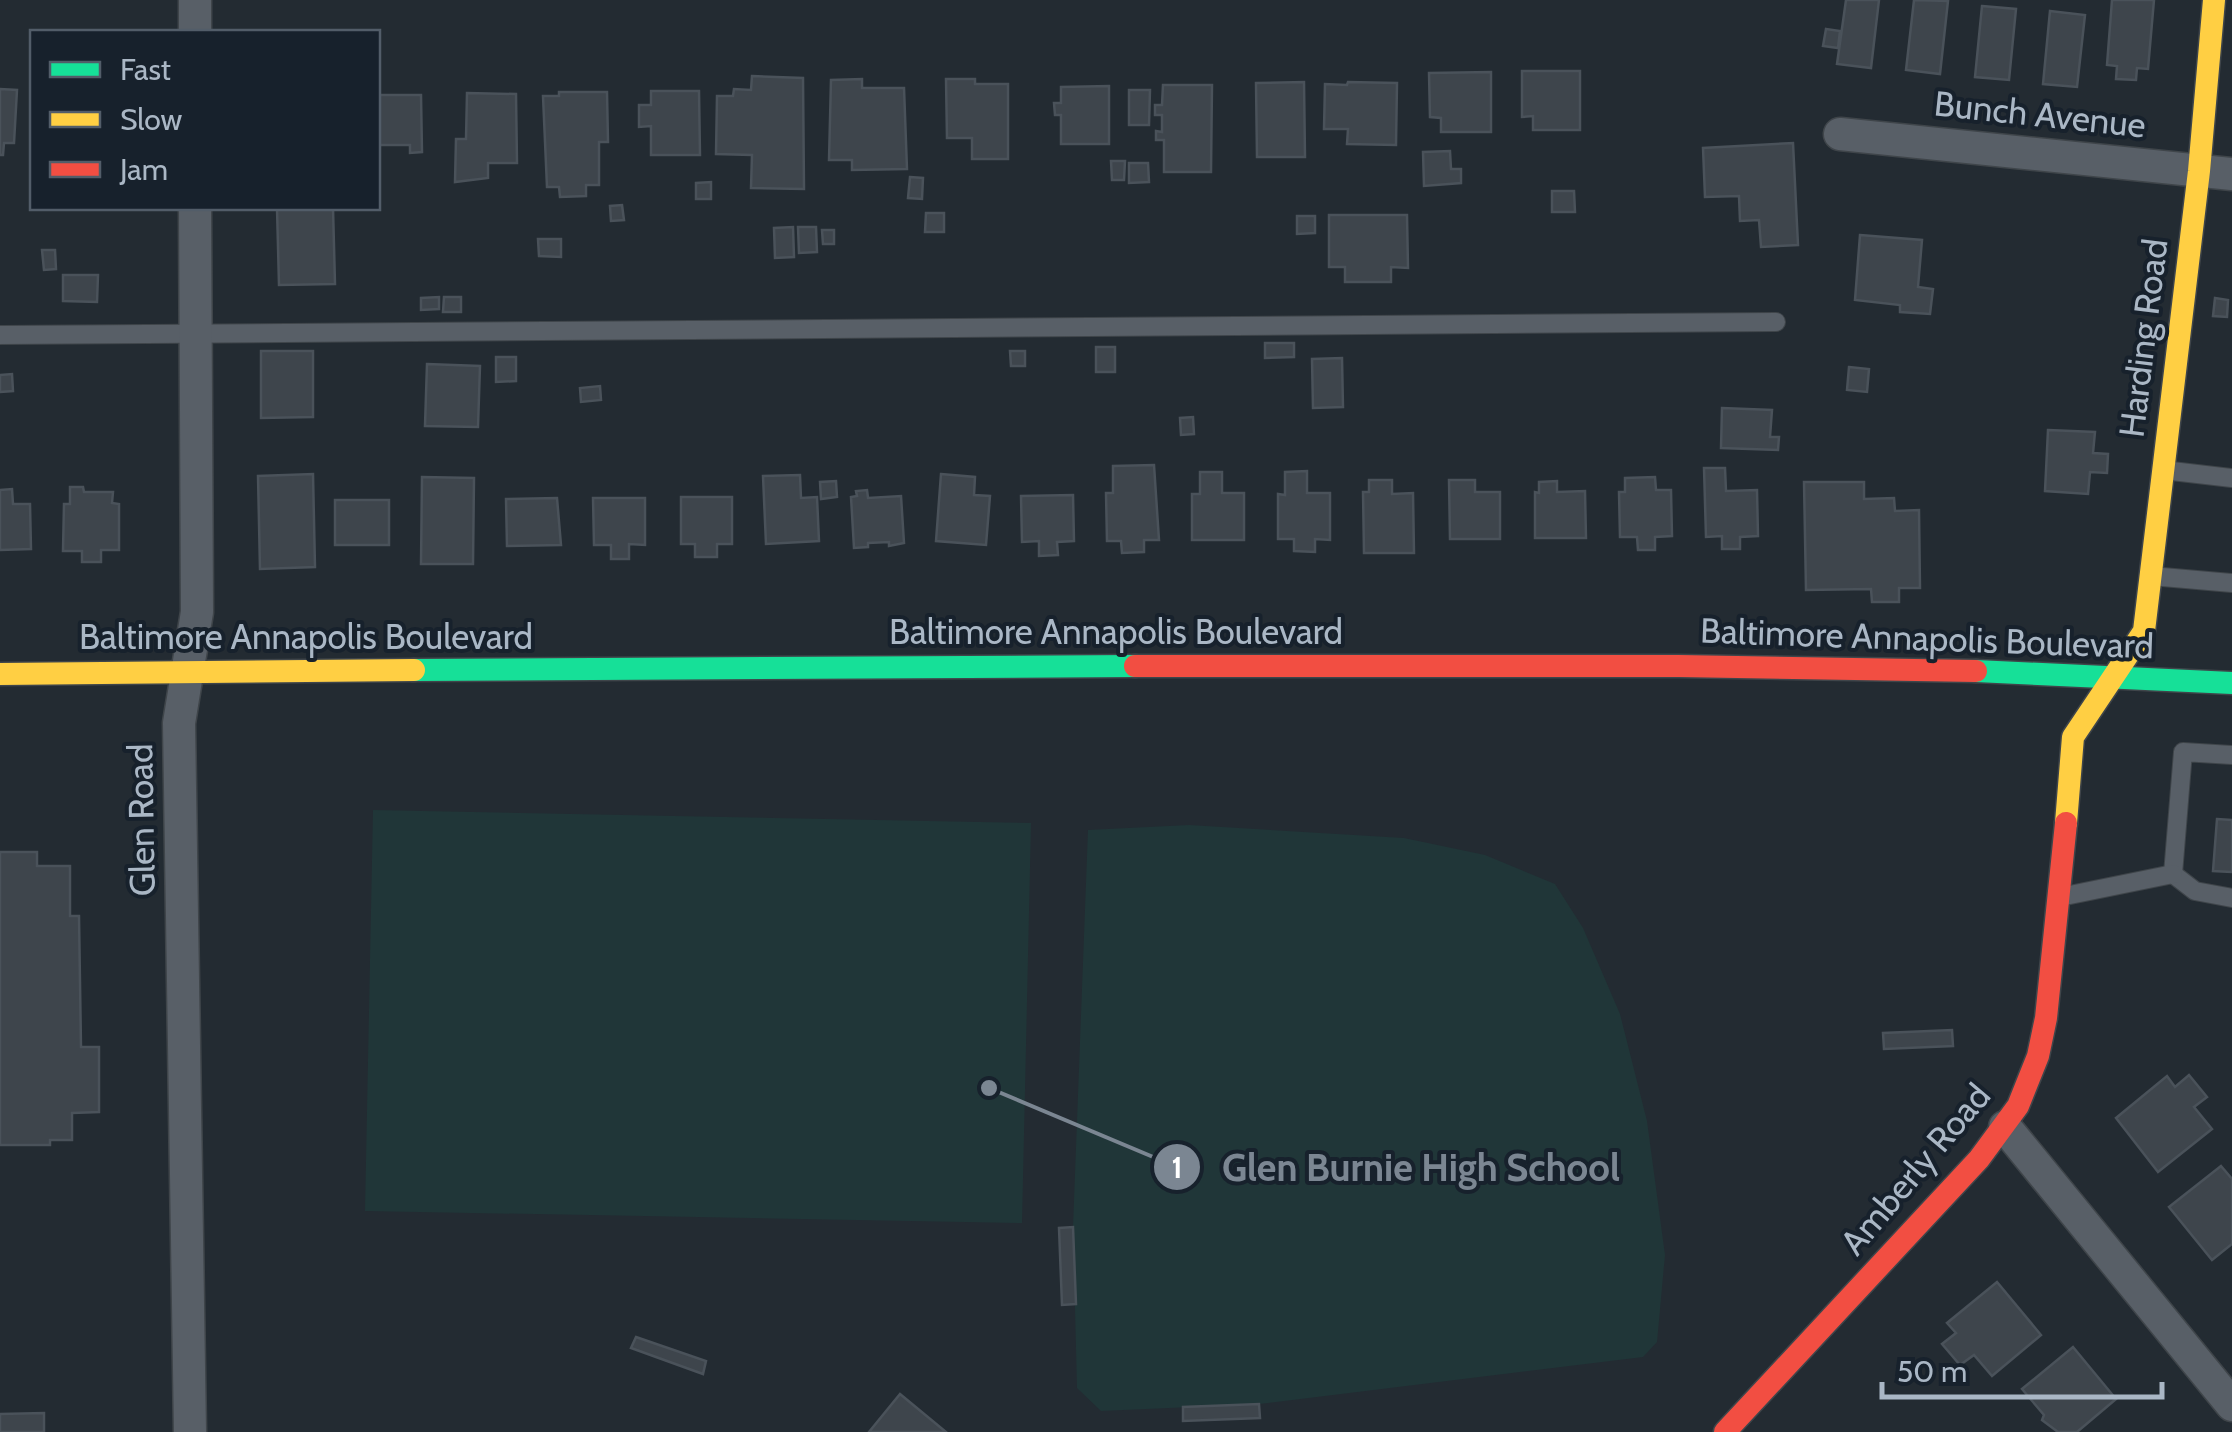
<svg xmlns="http://www.w3.org/2000/svg" width="2232" height="1432" viewBox="0 0 2232 1432" font-family="Cabin,sans-serif">
<rect width="100%" height="100%" fill="#232b32"/>
<g fill="#203638">
<path d="M373,810L1031,823L1022,1223L365,1211Z"/>
<path d="M1189,825L1404,838L1485,855L1555,884L1583,928L1620,1014L1647,1121L1665,1255L1657,1342L1643,1357L1259,1404L1101,1411L1077,1388L1073,1227L1088,830Z"/>
</g>
<g fill="#3e454c" stroke="#4a525a" stroke-width="2.5">
<path d="M1846,0H1879L1871,68L1837,64Z"/>
<path d="M1914,0L1948,1L1940,74L1906,70Z"/>
<path d="M2112,0H2154L2148,69L2137,68L2136,80L2116,79L2117,66L2107,65Z"/>
<path d="M1982,6L2016,9L2009,80L1975,77Z"/>
<path d="M2050,11L2085,15L2077,87L2043,84Z"/>
<path d="M1826,29L1840,31L1838,48L1823,46Z"/>
<path d="M1522,71H1580V130H1533V116L1522,117Z"/>
<path d="M1491,72V132H1441V118L1430,117L1429,73Z"/>
<path d="M752,76L803,78L804,189L751,188L752,155L716,154L717,96H733L734,89L751,90Z"/>
<path d="M862,79V88H904L907,169L852,170V160H829L831,80Z"/>
<path d="M946,79H975V84H1008V159H972V138H947Z"/>
<path d="M1304,82L1305,157H1257L1256,83Z"/>
<path d="M1348,82L1397,83L1396,145L1347,144L1348,129H1324L1325,84L1347,85Z"/>
<path d="M1163,85H1212L1211,172H1164V140H1156V131L1162,132V115H1155V105H1162Z"/>
<path d="M1109,86V144H1061V115H1055L1054,103H1061V87Z"/>
<path d="M0,89L17,90L14,143H4L3,155H0Z"/>
<path d="M1129,90H1150L1149,125H1129Z"/>
<path d="M651,91H699L700,155H651V126L639,127V105H651Z"/>
<path d="M559,92H607L608,142H599V185H586V196L560,197L559,187H547L543,96H559Z"/>
<path d="M467,93L516,94L517,163H488V178L455,182L456,139H466Z"/>
<path d="M378,95H421L422,152L410,153V145H378Z"/>
<path d="M1793,143L1798,245L1761,247L1759,220L1740,221L1739,196L1705,197L1703,148Z"/>
<path d="M1450,151L1451,169H1461V183L1424,186L1423,152Z"/>
<path d="M1111,161H1125L1124,180H1112Z"/>
<path d="M1129,163H1148L1149,182L1129,183Z"/>
<path d="M910,177L923,178L922,199L908,198Z"/>
<path d="M711,182V199H696V183Z"/>
<path d="M1552,191H1574L1575,212H1552Z"/>
<path d="M622,205L624,220L611,221L610,206Z"/>
<path d="M277,208H333L335,284L279,285Z"/>
<path d="M926,213H944V232H925Z"/>
<path d="M1329,215H1407L1408,268L1391,267V282H1345V267H1329Z"/>
<path d="M1297,216H1315V233L1297,234Z"/>
<path d="M793,227L794,257L775,258L774,228Z"/>
<path d="M798,227H816L817,252L799,253Z"/>
<path d="M822,230H834V244H823Z"/>
<path d="M1860,235L1922,240L1918,287L1933,289L1930,314L1900,312V305L1855,300Z"/>
<path d="M538,239H561V257L539,256Z"/>
<path d="M42,250H55L56,269L44,270Z"/>
<path d="M63,275H98L97,302L63,301Z"/>
<path d="M439,297V309L421,310V298Z"/>
<path d="M444,297H461V312H443Z"/>
<path d="M2215,298L2228,300L2227,317L2213,316Z"/>
<path d="M1265,343H1294V357L1265,358Z"/>
<rect x="1096" y="347" width="19" height="25"/>
<path d="M261,351H313V417L261,418Z"/>
<path d="M1010,351H1025V366H1011Z"/>
<path d="M496,357H516V381L496,382Z"/>
<path d="M1342,358L1343,407L1313,408L1312,359Z"/>
<path d="M427,364L480,366L478,427L425,426Z"/>
<path d="M1849,367L1869,369L1867,392L1847,390Z"/>
<path d="M12,374L13,391L0,392V375Z"/>
<path d="M600,386L601,400L581,402L580,388Z"/>
<path d="M1722,408L1772,410L1770,437H1779L1778,450L1721,448Z"/>
<path d="M1193,417L1194,434L1181,435L1180,418Z"/>
<path d="M2048,430L2095,432L2093,453L2108,454L2107,473L2090,472L2088,494L2045,491Z"/>
<path d="M1154,465L1159,540H1144V552L1122,553L1121,541H1107L1106,493H1113V466Z"/>
<path d="M1704,468H1725L1726,491L1757,490L1758,536L1740,537V549H1722V536L1706,537Z"/>
<path d="M1307,471V493H1330V540L1315,539V552L1294,551V539H1278V494L1285,495V472Z"/>
<path d="M1200,472H1222V493H1244V540H1192V494H1200Z"/>
<path d="M313,474L315,567L260,569L258,476Z"/>
<path d="M941,474L975,477L974,495L990,496L986,545L936,541Z"/>
<path d="M800,475L801,498L817,497L819,541L766,544L763,476Z"/>
<path d="M422,477L474,478L473,564H421Z"/>
<path d="M1655,477L1656,490H1671L1672,536L1655,537V550H1638L1637,537H1620L1619,492H1625V478Z"/>
<path d="M1369,480H1392V494L1413,493L1414,553H1364L1363,492H1369Z"/>
<path d="M1449,480H1475V492H1500V539H1450Z"/>
<path d="M836,481L837,497L821,499L820,482Z"/>
<path d="M1557,481V492L1585,491L1586,538H1535V492L1539,493V482Z"/>
<path d="M1804,482H1864V499L1894,498L1895,511L1919,510L1920,588H1899V602H1872L1871,589L1806,590Z"/>
<path d="M70,487H83L84,492H113L112,503L119,504V550H101V562H82V551H63L64,504H70Z"/>
<path d="M12,489L13,504H30L31,549L0,550V490Z"/>
<path d="M867,490L868,498L901,496L904,543L889,546V542L868,543V547L854,548L851,497L857,496L856,491Z"/>
<path d="M1073,495L1074,541L1057,542L1058,555L1039,556V541L1022,542L1021,496Z"/>
<path d="M681,497H732V544H717V557H695V544H681Z"/>
<path d="M557,498L561,545L507,546L506,499Z"/>
<path d="M593,498H645V545L629,544V559H611V545H594Z"/>
<rect x="335" y="500" width="54" height="45"/>
<path d="M2217,819L2232,820V872L2213,871Z"/>
<path d="M0,852H37V866H70V916H79L81,1047H99V1112L72,1113V1140H50V1145H0Z"/>
<path d="M1952,1030L1953,1046L1884,1049L1883,1033Z"/>
<path d="M2189,1075L2207,1097L2194,1107L2212,1129L2158,1172L2116,1118L2167,1076L2175,1087Z"/>
<path d="M2221,1166L2232,1179V1244L2212,1260L2169,1207Z"/>
<path d="M1073,1227L1076,1304L1062,1305L1059,1228Z"/>
<path d="M1997,1282L2041,1335L1992,1376L1974,1355L1960,1365L1942,1344L1956,1333L1947,1323Z"/>
<path d="M636,1337L706,1361L703,1374L631,1348Z"/>
<path d="M2073,1347L2116,1399L2077,1432H2058L2042,1420L2044,1415L2022,1389Z"/>
<path d="M900,1394L946,1432H869Z"/>
<path d="M1259,1404L1260,1418L1183,1421V1407Z"/>
<path d="M44,1413V1432H0V1414Z"/>
</g>
<g fill="none" stroke-linecap="round" stroke-linejoin="round">
<defs>
<g id="lane">
<path d="M0,335L1776,322"/>
<path d="M2163,470L2232,478"/>
<path d="M2151,576L2232,583"/>
<path d="M2232,755L2183,752L2173,874L2195,891L2232,898"/>
<path d="M2060,897L2173,874"/>
</g>
<g id="street">
<path d="M195,32V0"/>
<path d="M1840,134L2232,174"/>
<path d="M2005,1127L2232,1405"/>
<path d="M190,1432L179,723L197,612L195,208"/>
</g>
<g id="fast">
<path d="M414,670L1135,666"/>
<path d="M1976,671L2232,683"/>
</g>
<g id="slow">
<path d="M0,674L414,670"/>
<path d="M2066,823L2073,737L2144,631L2199,171L2214,0"/>
</g>
<g id="jam">
<path d="M1135,666H1679L1976,671"/>
<path d="M1725,1432L1979,1159L2018,1106L2038,1056L2046,1018L2066,823"/>
</g>
</defs>
<use href="#lane" stroke="#3f454a" stroke-width="20"/>
<use href="#street" stroke="#3f454a" stroke-width="35"/>
<use href="#fast" stroke="#3f454a" stroke-width="25"/>
<use href="#slow" stroke="#3f454a" stroke-width="25"/>
<use href="#jam" stroke="#3f454a" stroke-width="25"/>
<use href="#lane" stroke="#585f67" stroke-width="18"/>
<use href="#street" stroke="#585f67" stroke-width="32"/>
<use href="#fast" stroke="#16e098" stroke-width="22"/>
<use href="#slow" stroke="#ffcf43" stroke-width="22"/>
<use href="#jam" stroke="#f24e42" stroke-width="22"/>
</g>
<g text-anchor="middle" dominant-baseline="central" stroke-width="8" stroke-linejoin="round" paint-order="stroke">
<g font-size="35" fill="#aab7c5" stroke="#17212c">
<text transform="translate(2040 114) rotate(6)">Bunch Avenue</text>
<text transform="translate(2143 338) rotate(-83)">Harding Road</text>
<text x="1116" y="631">Baltimore Annapolis Boulevard</text>
<text x="306" y="636">Baltimore Annapolis Boulevard</text>
<text transform="translate(1927 638) rotate(2)">Baltimore Annapolis Boulevard</text>
<text transform="translate(141 820) rotate(-91)">Glen Road</text>
<text transform="translate(1915 1169) rotate(-50)">Amberly Road</text>
</g>
</g>
<path fill="none" stroke="#7b8692" stroke-width="4" d="M989 1088L1177 1167"/>
<g fill="#7b8692" stroke="#17212c" stroke-width="4">
<circle cx="989" cy="1088" r="10"/>
<circle cx="1177" cy="1167" r="25"/>
</g>
<g font-size="30" text-anchor="middle" font-weight="bold" fill="#fff">
<text x="1177" y="1178">1</text>
</g>
<g font-size="38" text-anchor="middle" font-weight="bold" fill="#7b8692" stroke="#17212c" stroke-width="8" stroke-linejoin="round" paint-order="stroke">
<text x="1421" y="1181">Glen Burnie High School</text>
</g>
<rect x="30" y="30" width="350" height="180" fill="#17212c" stroke="#525d69" stroke-width="2.5"/>
<rect x="50" y="62" width="50" height="15" fill="#16e098" stroke="#525d69" stroke-width="2.5"/>
<text x="120" y="80" font-size="30" fill="#aab7c5">Fast</text>
<rect x="50" y="112" width="50" height="15" fill="#ffcf43" stroke="#525d69" stroke-width="2.5"/>
<text x="120" y="130" font-size="30" fill="#aab7c5">Slow</text>
<rect x="50" y="162" width="50" height="15" fill="#f24e42" stroke="#525d69" stroke-width="2.5"/>
<text x="120" y="180" font-size="30" fill="#aab7c5">Jam</text>
<path d="M1882 1382v15h280v-15" fill="none" stroke="#aab7c5" stroke-width="5"/>
<text x="1897" y="1382" font-size="30" fill="#aab7c5" stroke="#17212c" stroke-width="8" paint-order="stroke">50 m</text>
</svg>
